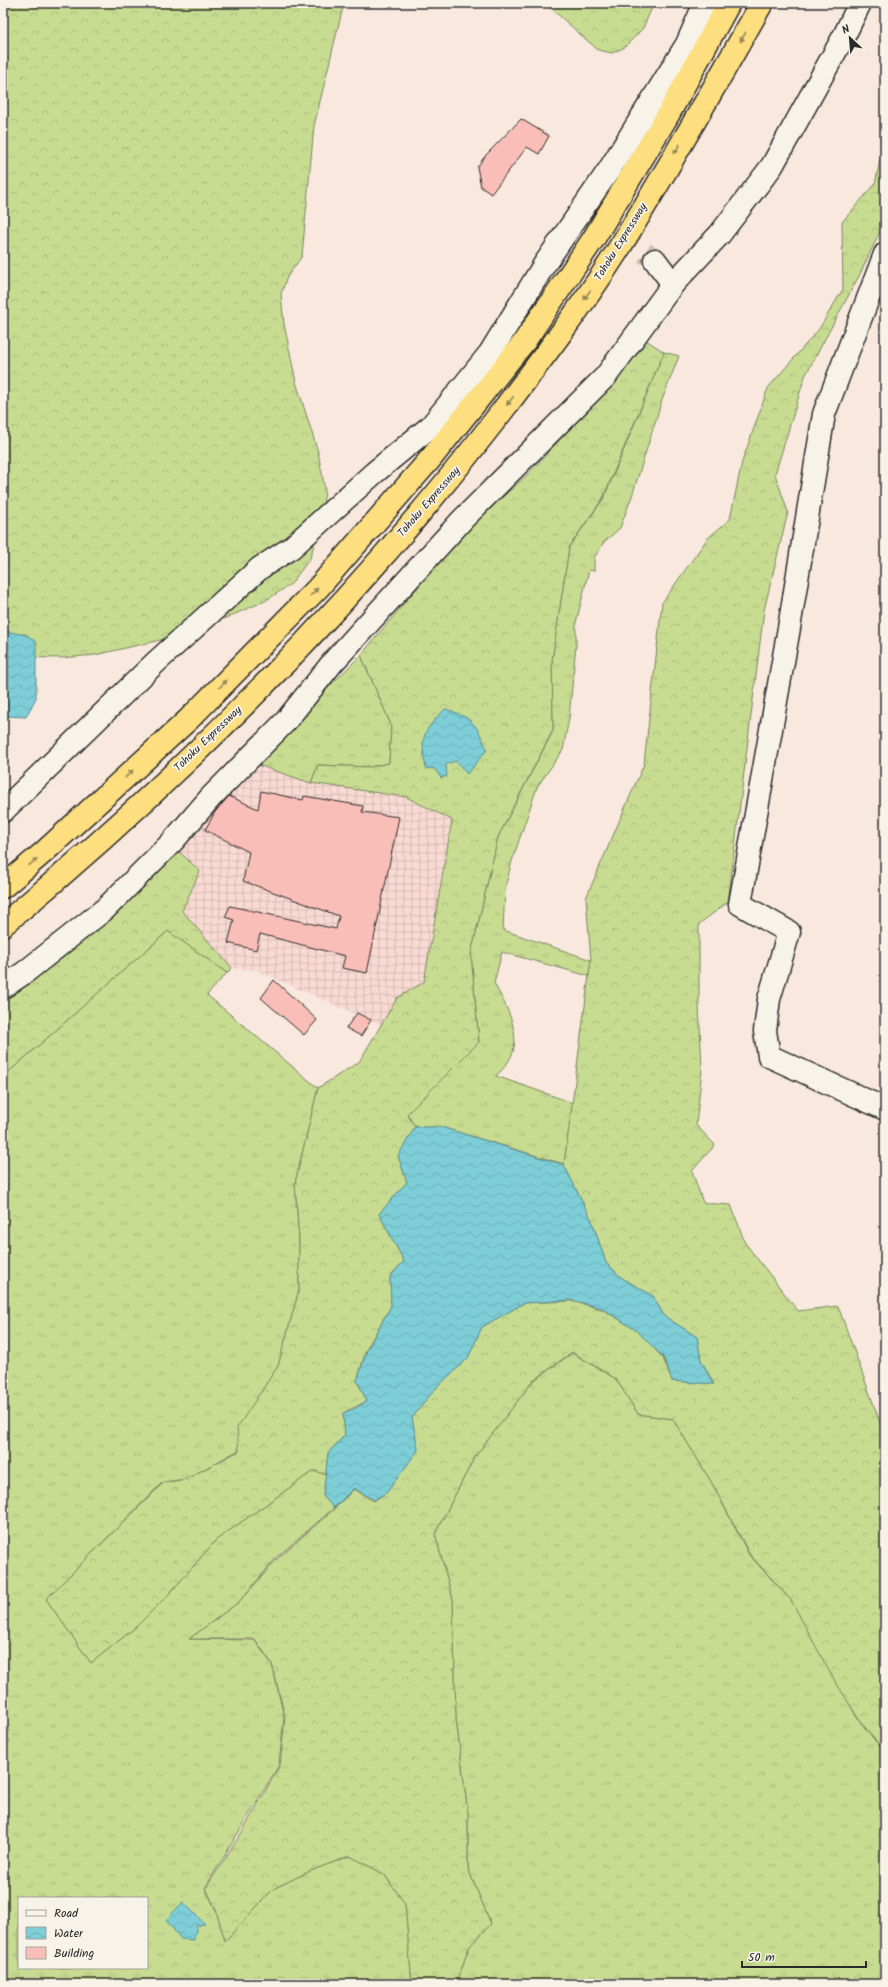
<svg xmlns="http://www.w3.org/2000/svg" width="888" height="1987" viewBox="0 0 888 1987" font-family="Kalam,sans-serif">
<defs>
<pattern id="industrial-grid" width="8" height="8" patternUnits="userSpaceOnUse"><rect width="8" height="8" fill="#f9dbd3"/><path d="M0 4h8M4 0v8" fill="none" stroke="#d6bcb5"/></pattern>
<pattern id="grass-tufts" width="24" height="20" patternUnits="userSpaceOnUse"><rect width="24" height="20" fill="#c7dc91"/><path d="M3 7l-1-3M5 7V3M7 7l1-3M15 17l-1-3M17 17v-4M19 17l1-3" fill="none" stroke="#abbd7d"/></pattern>
<pattern id="forest-crowns" width="20" height="18" patternUnits="userSpaceOnUse"><rect width="20" height="18" fill="#c7dc91"/><path d="M2 6a3 3 0 1 1 6 0M12 15a3 3 0 1 1 6 0" fill="none" stroke="#abbd7d"/></pattern>
<pattern id="water-waves" width="16" height="10" patternUnits="userSpaceOnUse"><rect width="16" height="10" fill="#7dced7"/><path d="M0 5q4-4 8 0t8 0" fill="none" stroke="#6cb1b9"/></pattern>
</defs>
<rect width="100%" height="100%" fill="#f8e8de"/>
<filter id="ink" filterUnits="userSpaceOnUse"><feTurbulence type="fractalNoise" baseFrequency=".025" numOctaves="2"/><feDisplacementMap in="SourceGraphic" scale="8" xChannelSelector="R" yChannelSelector="G"/><feConvolveMatrix kernelMatrix="1 2 1 2 8 2 1 2 1" color-interpolation-filters="sRGB"/></filter>
<g filter="url(#ink)">
<path fill="url(#industrial-grid)" d="M252,763L311,783L406,797L452,820L424,982L397,998L381,1025L256,970L232,968L182,911L201,871L175,848Z"/>
<g fill="url(#grass-tufts)" stroke="#79845e" fill-rule="evenodd">
<path d="M664,352L679,356L662,400L632,496L620,528L604,542L594,558V571L589,570L576,623V644L569,718L563,750L537,787L512,861L505,888L503,930L591,960L589,976L502,952L494,983C506,1006 525,1037 508,1062C505,1067 500,1072 496,1076L573,1103L564,1164L441,1127H415L407,1114L479,1042L471,954L498,837L553,731L552,660L569,547L604,498Z"/>
<path d="M361,655L391,725L389,763L369,767L318,765L311,783L252,763Z"/>
<path d="M168,931L227,973L207,995L318,1088L295,1183L299,1239V1290L278,1366L238,1428L239,1450L186,1479L163,1482L46,1599L91,1663L136,1627L169,1594L216,1540L313,1471L326,1474L323,1496L334,1508L277,1557L239,1602L189,1639L254,1640L272,1664L284,1717L279,1765L205,1888L216,1910L225,1941L273,1889L310,1871L350,1856L384,1874L405,1904L412,1984H3V1077ZM19,1898H147V1968H19Z"/>
<path d="M572,1353L616,1379L638,1414L673,1419L712,1483L749,1555L791,1600L858,1719L885,1753V1984H456L469,1947L491,1924L468,1869V1814L456,1719L453,1600L435,1534L474,1458L532,1382Z"/>
</g>
<g fill="url(#forest-crowns)" stroke="#79845e">
<path d="M3,3H346L342,11L314,126L302,256L287,277L281,294L284,324L296,382L318,452L325,490L321,523L310,558L291,584L265,601L191,633L95,655L62,658L3,657Z"/>
<path d="M545,3H654L643,28L625,47L612,53L598,50Z"/>
<path d="M885,135V221L859,276L805,376L775,474L788,512L764,610L728,902L699,924V1006L702,1069L696,1125L715,1145L692,1171L703,1203L731,1205L745,1243L798,1311L838,1306L885,1436V1753L858,1718L829,1671L791,1600L750,1555L712,1483L673,1419L638,1414L616,1379L572,1352L532,1382L474,1458L435,1534L453,1600L456,1719L468,1814V1869L491,1924L469,1947L456,1984H412L405,1904L384,1874L350,1856L310,1871L273,1889L225,1941L216,1910L206,1888L242,1832L280,1765L285,1717L272,1664L255,1639H189L239,1602L278,1558L334,1509L354,1489L374,1501L387,1492L418,1450L412,1418L434,1390L468,1358L482,1327L524,1303L571,1301L602,1309L638,1331L663,1358L672,1381L714,1384L701,1360L697,1337L664,1316L653,1296L622,1278L606,1263L592,1221L564,1165L591,960L586,898L644,764L662,603L707,539L730,519L742,462L768,388L819,329L843,289L842,222L875,184Z"/>
<path d="M646,340L664,352L603,498L569,547L552,660L553,730L498,837L471,954L479,1042L407,1114L415,1127L398,1156L407,1182L379,1214L404,1261L390,1276L391,1306L366,1350L357,1381L367,1401L343,1413L345,1435L328,1453L326,1474L313,1471L216,1540L169,1594L136,1627L91,1663L46,1599L163,1483L186,1479L239,1451L237,1428L278,1366L299,1290V1239L295,1183L318,1088L359,1062L397,998L424,982L452,820L406,797L311,783L318,765L370,767L389,763L391,725L361,655L463,533L528,474L612,383Z"/>
<path d="M175,848L200,871L182,911L232,968L227,973L168,931L3,1077V994Z"/>
</g>
<g fill="url(#water-waves)" stroke="#5c8d92">
<path d="M3,631L27,635L36,642V698L26,717L3,716Z"/>
<path d="M445,709C472,717 477,724 487,750L467,774L456,761L446,764L447,776L441,778L434,768L426,769C420,735 422,733 445,709Z"/>
<path d="M415,1127H441L564,1165L592,1221L606,1263L622,1278L653,1296L664,1316L697,1337L701,1360L713,1384L672,1381L664,1358L637,1331L602,1308L571,1300L524,1303L482,1327L468,1358L434,1390L412,1418L418,1450L387,1492L374,1500L354,1488L334,1508L323,1496L328,1453L345,1435L343,1413L356,1408L367,1401L357,1381L367,1350L391,1306L390,1277L404,1261L379,1214L407,1182L398,1156Z"/>
<path d="M183,1902L205,1924L197,1925L194,1940L181,1939L166,1920Z"/>
</g>
<g fill="#fabeb8" stroke="#2b2b2b">
<path d="M521,119L549,136L539,154L527,147L491,194L481,187L477,167L486,155Z"/>
<path d="M261,791L303,800L304,796L363,806L362,812L399,817L367,973L342,968L345,956L260,934L256,950L228,943L234,920L225,917L230,906L336,929L339,916L243,881L249,852L205,830L215,812L229,796L258,809Z"/>
<path d="M274,980L317,1020L304,1035L261,998Z"/>
<path d="M357,1013L371,1020L361,1036L346,1028Z"/>
</g>
<g fill="none" stroke-linecap="round" stroke-linejoin="round">
<path stroke="#cfc2ba" stroke-width="22" stroke-dasharray="22 11" stroke-linecap="butt" d="M590,215L655,260"/>
<defs>
<g id="minor">
<path d="M885,254L824,414L789,628L740,904L789,932L769,999L765,1031L769,1056L885,1109"/>
<path d="M655,260L673,284"/>
<path d="M3,811L155,663L260,568L291,548L374,473L431,426L490,353L544,265L609,170L687,44L705,3"/>
<path d="M3,987L24,973L105,909L173,841L211,797L285,722L333,662L463,519L606,376L673,284L720,234L772,166L844,36L860,3"/>
</g>
<g id="highway">
<path d="M3,887L44,852L189,719L318,588L432,457L524,342L594,238L668,115L729,3"/>
<path d="M3,925C187,772 357,600 503,410C542,359 581,308 616,253C667,172 714,87 762,3"/>
</g>
</defs>
<use href="#minor" stroke="#2b2b2b" stroke-width="25"/>
<use href="#highway" stroke="#2b2b2b" stroke-width="25"/>
<use href="#minor" stroke="#f7f3e8" stroke-width="22"/>
<use href="#highway" stroke="#fddf80" stroke-width="22"/>
</g>
<defs><path id="oneway-solid" d="M-6-.8H1V-3.2L6.5 0L1 3.2V.8H-6Z"/></defs>
<g fill="#948556">
<use href="#oneway-solid" transform="translate(743 37) rotate(120)"/>
<use href="#oneway-solid" transform="translate(677 149) rotate(121)"/>
<use href="#oneway-solid" transform="translate(587 295) rotate(125)"/>
<use href="#oneway-solid" transform="translate(510 401) rotate(127)"/>
<use href="#oneway-solid" transform="translate(314 592) rotate(-46)"/>
<use href="#oneway-solid" transform="translate(223 684) rotate(-46)"/>
<use href="#oneway-solid" transform="translate(129 774) rotate(-43)"/>
<use href="#oneway-solid" transform="translate(33 862) rotate(-40)"/>
</g>
</g>
<g text-anchor="middle" dominant-baseline="central" stroke-width="3.5" stroke-linejoin="round" paint-order="stroke">
<g font-size="11" fill="#2b2b2b" stroke="#f7f3e8">
<text transform="translate(621 242) rotate(-58)">Tohoku Expressway</text>
<text transform="translate(429 502) rotate(-49)">Tohoku Expressway</text>
<text transform="translate(208 739) rotate(-44)">Tohoku Expressway</text>
</g>
</g>
<rect width="888" height="1987" fill="none" stroke="#f7f3e8" stroke-width="16"/>
<rect x="8" y="8" width="872" height="1971" fill="none" stroke="#2b2b2b" stroke-width="1.5" filter="url(#ink)"/>
<rect x="18" y="1897" width="130" height="72" fill="#f7f3e8" stroke="#a5a39c"/>
<rect x="26" y="1910" width="20" height="6" fill="#f7f3e8" stroke="#a5a39c"/>
<text x="54" y="1917" font-size="12" fill="#2b2b2b">Road</text>
<rect x="26" y="1927" width="20" height="12" fill="url(#water-waves)" stroke="#a5a39c"/>
<text x="54" y="1937" font-size="12" fill="#2b2b2b">Water</text>
<rect x="26" y="1947" width="20" height="12" fill="#fabeb8" stroke="#a5a39c"/>
<text x="54" y="1957" font-size="12" fill="#2b2b2b">Building</text>
<g transform="translate(850 38) rotate(334)" stroke="#f7f3e8" stroke-width="3" paint-order="stroke">
<path d="M0-3L7 15L0 10L-7 15Z" fill="#2b2b2b"/>
<text y="-6" font-size="11" font-weight="bold" text-anchor="middle" fill="#2b2b2b">N</text>
</g>
<path d="M742 1961v6h124v-6" fill="none" stroke="#2b2b2b" stroke-width="2"/>
<text x="748" y="1961" font-size="12" fill="#2b2b2b" stroke="#f7f3e8" stroke-width="3" paint-order="stroke">50 m</text>
</svg>
